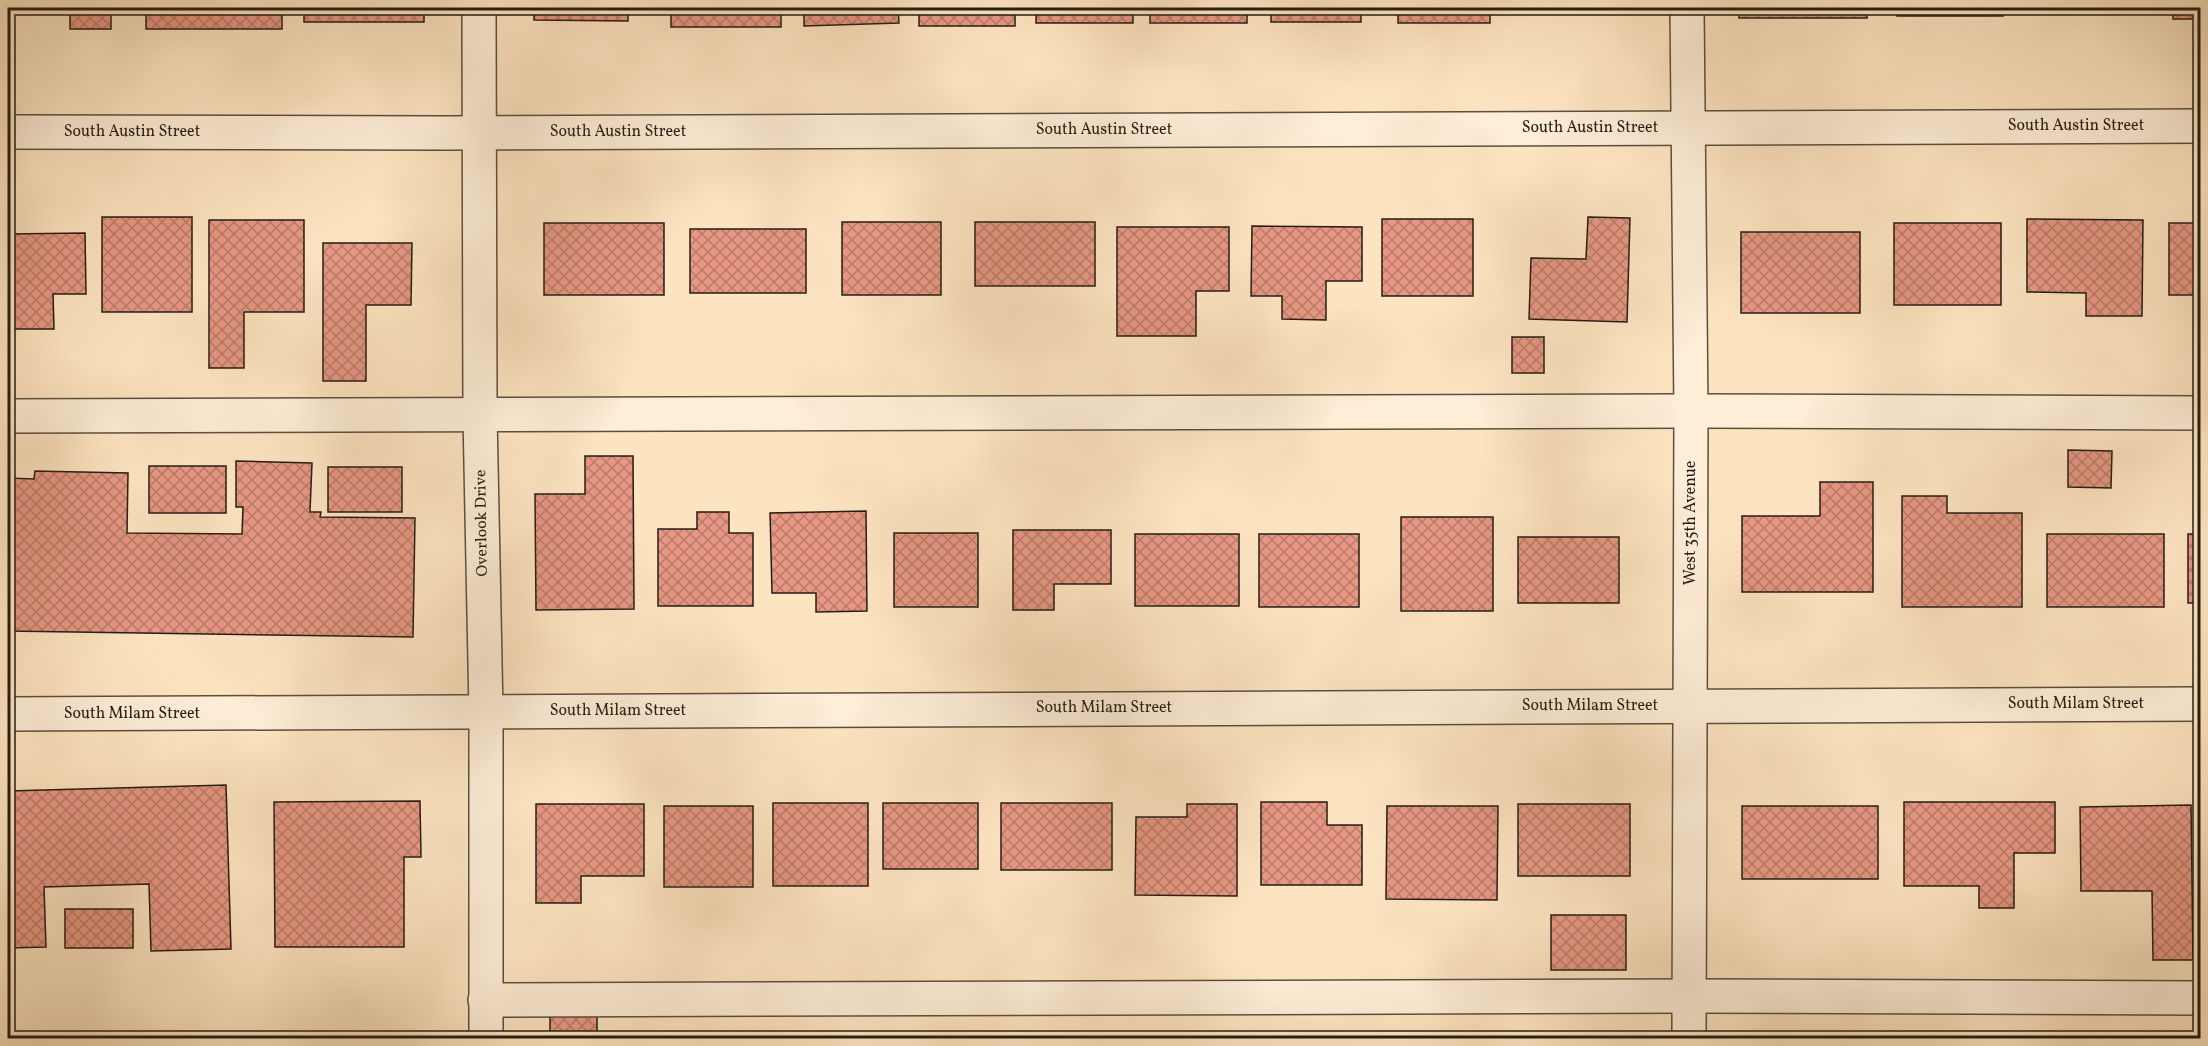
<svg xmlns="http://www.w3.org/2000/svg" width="2208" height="1046" viewBox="0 0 2208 1046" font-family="Vollkorn,serif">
<defs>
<pattern id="building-cross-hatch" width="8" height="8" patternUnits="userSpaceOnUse" patternTransform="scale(1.5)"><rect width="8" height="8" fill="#e79783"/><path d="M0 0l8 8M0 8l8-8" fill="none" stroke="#bb7b6a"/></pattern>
</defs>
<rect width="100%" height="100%" fill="#fde4c1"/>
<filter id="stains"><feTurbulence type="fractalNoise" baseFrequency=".00333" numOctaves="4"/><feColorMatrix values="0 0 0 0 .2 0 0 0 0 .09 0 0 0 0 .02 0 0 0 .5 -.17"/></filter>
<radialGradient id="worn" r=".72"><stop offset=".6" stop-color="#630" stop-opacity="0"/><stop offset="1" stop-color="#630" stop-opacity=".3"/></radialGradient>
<g fill="url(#building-cross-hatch)" stroke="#251d13" stroke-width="1.5">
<rect x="70" y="8" width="41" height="21"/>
<rect x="146" y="8" width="136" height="21"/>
<rect x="304" y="8" width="120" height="14"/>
<path d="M534,8H628V21L534,20Z"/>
<rect x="671" y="8" width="110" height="19"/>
<path d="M804,8H898L899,23L804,26Z"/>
<rect x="919" y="8" width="96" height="18"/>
<rect x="1036" y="8" width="97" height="15"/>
<rect x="1150" y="8" width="97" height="15"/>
<rect x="1271" y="8" width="90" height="14"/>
<rect x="1398" y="8" width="92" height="15"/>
<rect x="1739" y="8" width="128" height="10"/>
<rect x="1897" y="8" width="106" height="8"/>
<rect x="2173" y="8" width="27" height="11"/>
<rect x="102" y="217" width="90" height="95"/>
<path d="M1588,217L1630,218L1627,322L1529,319L1531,258L1586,259Z"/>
<rect x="1382" y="219" width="91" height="77"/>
<path d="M2027,219L2143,220L2142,316H2086V293L2027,292Z"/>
<path d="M209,220H304V312H244V368H209Z"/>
<rect x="842" y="222" width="99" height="73"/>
<rect x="975" y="222" width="120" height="64"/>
<rect x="544" y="223" width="120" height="72"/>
<rect x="1894" y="223" width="107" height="82"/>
<rect x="2169" y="223" width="31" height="72"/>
<path d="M1252,226L1362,227V281H1326V320L1282,319V296H1251Z"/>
<path d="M1117,227H1229V291H1196V336H1117Z"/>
<rect x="690" y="229" width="116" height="64"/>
<rect x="1741" y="232" width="119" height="81"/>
<path d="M85,233L86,294H53L54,329H8V234Z"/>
<path d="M323,243H412L411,305H366V381H323Z"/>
<rect x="1512" y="337" width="32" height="36"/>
<path d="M2068,450L2112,451L2111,488L2068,487Z"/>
<path d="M585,456H633L634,609L536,610L535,494H585Z"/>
<path d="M236,461L312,463L310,512H321L320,517L415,518L413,637L8,631V478L34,479L35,471L128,473L127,533L242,534L243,507H236Z"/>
<rect x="149" y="466" width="77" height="47"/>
<rect x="328" y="467" width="74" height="45"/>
<path d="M1820,482H1873V592H1742V516H1820Z"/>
<path d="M1902,496H1947V513H2022V607H1902Z"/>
<path d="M866,511L867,611L816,612V593H772L770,513Z"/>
<path d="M697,512H729V533H753V606H658V529H697Z"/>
<rect x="1401" y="517" width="92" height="94"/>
<path d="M1013,530H1111V584H1054V610H1013Z"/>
<rect x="894" y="533" width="84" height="74"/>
<rect x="1135" y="534" width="104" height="72"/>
<rect x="1259" y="534" width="100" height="73"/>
<rect x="2047" y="534" width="117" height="73"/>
<rect x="2188" y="534" width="12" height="69"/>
<rect x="1518" y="537" width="101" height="66"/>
<path d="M226,785L231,949L151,951L149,884L44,887L46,947L8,948V791Z"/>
<path d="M420,801L421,857H404V947H275L274,802Z"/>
<path d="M1261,802H1327V825H1362V885H1261Z"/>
<path d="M1904,802H2055V853H2014V908H1979V886H1904Z"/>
<rect x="773" y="803" width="95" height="83"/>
<rect x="883" y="803" width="95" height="66"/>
<rect x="1001" y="803" width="111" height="67"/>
<path d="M536,804H644V876H581V903H536Z"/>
<path d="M1187,804H1237V896L1135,895L1136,817H1187Z"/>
<rect x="1518" y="804" width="112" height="72"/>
<path d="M2191,805L2193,960H2153L2152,891H2081L2080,807Z"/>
<rect x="664" y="806" width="89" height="81"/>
<path d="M1387,806H1498L1497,900L1386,899Z"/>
<rect x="1742" y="806" width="136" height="73"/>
<rect x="65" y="909" width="68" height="39"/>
<rect x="1551" y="915" width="75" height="55"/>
<rect x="550" y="1015" width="47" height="23"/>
</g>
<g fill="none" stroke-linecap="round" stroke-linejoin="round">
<defs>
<g id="minor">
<path d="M479,8L480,415L486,712V1038"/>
<path d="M1687,8L1691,411L1689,1038"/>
<path d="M8,132L444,133L2200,126"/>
<path d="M8,416L1691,411L2200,413"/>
<path d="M8,714L2200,704"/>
<path d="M485,1000L1689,996L2200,998"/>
</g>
</defs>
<use href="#minor" stroke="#5b4f3e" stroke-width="36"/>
<use href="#minor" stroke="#feedd7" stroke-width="33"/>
</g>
<g text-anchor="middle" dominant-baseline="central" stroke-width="5" stroke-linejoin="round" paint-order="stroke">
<g font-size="16" fill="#251d13" stroke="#feedd7">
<text x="2076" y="126">South Austin Street</text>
<text x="1590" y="128">South Austin Street</text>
<text x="1104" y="130">South Austin Street</text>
<text x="132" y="132">South Austin Street</text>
<text x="618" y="132">South Austin Street</text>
<text transform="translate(482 523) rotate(-91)">Overlook Drive</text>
<text transform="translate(1691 523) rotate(-90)">West 35th Avenue</text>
<text x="2076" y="704">South Milam Street</text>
<text x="1590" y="706">South Milam Street</text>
<text x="1104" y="708">South Milam Street</text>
<text x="618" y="711">South Milam Street</text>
<text x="132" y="714">South Milam Street</text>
</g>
</g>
<rect width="2208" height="1046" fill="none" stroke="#fde4c1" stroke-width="30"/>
<rect x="9" y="9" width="2190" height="1028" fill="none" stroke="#251d13" stroke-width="3"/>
<rect x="15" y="15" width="2178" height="1016" fill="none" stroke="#251d13" stroke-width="1.5"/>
<rect width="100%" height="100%" filter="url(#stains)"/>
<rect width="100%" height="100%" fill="url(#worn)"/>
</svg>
